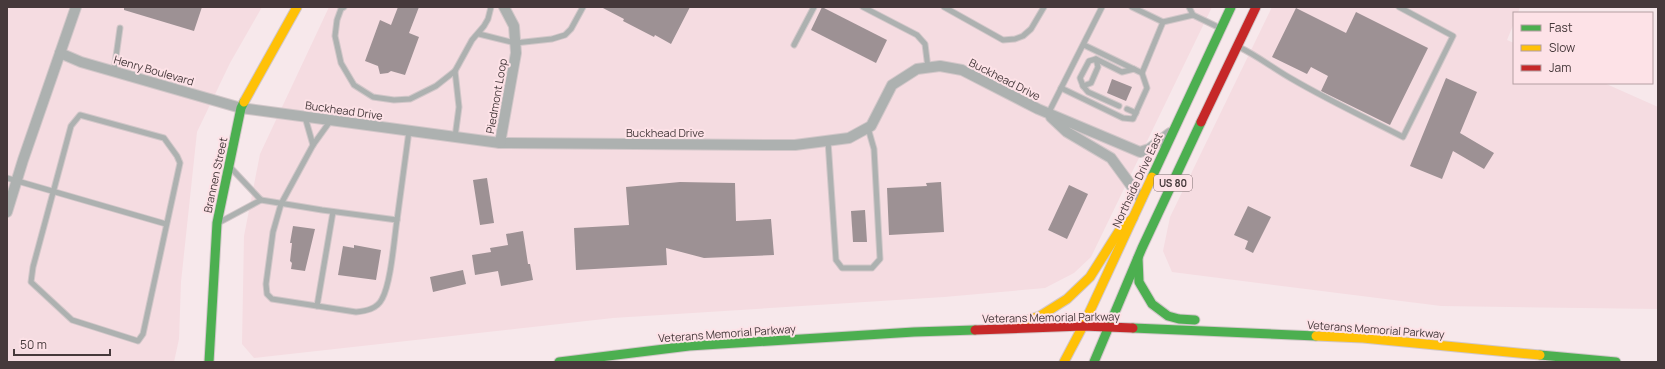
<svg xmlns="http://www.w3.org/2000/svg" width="1665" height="369" viewBox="0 0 1665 369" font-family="Manrope,sans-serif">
<rect width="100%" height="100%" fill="#f7e8eb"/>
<g fill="#f5dce1">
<path d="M7,7H262L230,63L197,132L181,282L179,339L174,362H7Z"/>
<path d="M329,7H1212L1091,257L1074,273L1045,288L944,297L613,318L254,358L242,344L244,236L260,154Z"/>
<path d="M1272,7H1520L1518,13H1514V23L1507,40L1514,43V83H1604L1658,107V309L1441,306L1172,272L1163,251L1170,217Z"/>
</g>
<g fill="#9d9194">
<path d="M124,7H202L194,31L124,10Z"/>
<path d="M398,7H419L409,33L419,37L405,75L391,71L388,73L380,74L378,66L365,61L380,20L391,25Z"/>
<path d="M601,7H690L671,44L655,35L654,37L623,21L624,19Z"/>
<path d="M822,7L887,40L876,63L811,30Z"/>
<path d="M1296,8L1346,33L1356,12L1428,48L1390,125L1321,91L1328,76L1311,67L1307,74L1272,57Z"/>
<path d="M1446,78L1477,92L1460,133L1494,153L1484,169L1453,151L1442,179L1410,166Z"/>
<path d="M1112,79L1132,87L1126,101L1107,93Z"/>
<path d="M487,178L494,223L480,225L473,180Z"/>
<path d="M680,182L735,183L736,221L771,219L774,255L704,258L666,248L667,265L576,270L574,228L629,225L626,187Z"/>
<path d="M941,182L944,232L889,235L887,188L927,186L926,183Z"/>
<path d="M1069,185L1088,194L1067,239L1048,230Z"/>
<path d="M1248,206L1271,217L1253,253L1245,249L1248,241L1234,235Z"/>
<path d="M865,210L867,242H853L851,211Z"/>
<path d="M293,226L315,229L305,271L291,269L292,263L290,261L292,243H290Z"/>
<path d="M523,231L528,264H530L533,280L501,286L498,271L475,275L472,255L491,252L490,248L508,245L506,234Z"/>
<path d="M354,245L381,250L376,280L338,275L343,246L354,248Z"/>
<path d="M463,270L466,284L433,292L430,277Z"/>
</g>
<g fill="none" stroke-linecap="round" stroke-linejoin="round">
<defs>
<g id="lane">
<path d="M344,7L341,9L337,20L335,36L341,63L354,85L373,97L394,100L410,99L436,86L455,71L472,40L484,26L488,19L491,7"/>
<path d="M863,7L917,35L925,44L928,68"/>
<path d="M944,7L1003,40L1015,39L1023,36L1031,29L1044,7"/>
<path d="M1132,7L1163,22L1193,15"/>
<path d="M1189,7L1193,15L1220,28"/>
<path d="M479,34L515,43L552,39L565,35L571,29L583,7"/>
<path d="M794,45L814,7"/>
<path d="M1239,47C1258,56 1274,69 1292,79C1328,100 1366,118 1403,137L1453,36L1399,7"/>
<path d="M114,71L120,28"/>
<path d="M455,71L459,107L455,137"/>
<path d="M1142,73L1163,22"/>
<path d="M1083,86L1091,83L1098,67L1096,59"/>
<path d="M1061,88L1123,118L1133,119L1147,88L1142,73L1084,45"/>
<path d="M1119,106L1088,92L1083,86L1080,78L1089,61L1096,59L1122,72L1134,69"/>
<path d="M1127,109L1136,113"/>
<path d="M1048,114L1102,7"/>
<path d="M80,115L164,138L177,156L180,163L143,334L138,341L72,320L31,282L33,267L71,126Z"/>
<path d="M305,117L313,145"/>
<path d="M331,120L313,145L281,204L273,232L266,284L267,294L272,299L356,312C366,311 377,309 382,299C391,283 394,240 397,220"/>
<path d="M828,141L836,260L842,268H872L880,259L874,149L868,128"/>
<path d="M7,178L166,224"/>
<path d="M261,200L322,210L397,220L409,131"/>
<path d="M220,222L261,200L230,167"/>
<path d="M317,306L333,212"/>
</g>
<g id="street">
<path d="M60,53L81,62L241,108L500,143L766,145H795L849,138L871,126L892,85L917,69L940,66L962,70L1038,109L1140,152L1149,149L1170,133"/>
<path d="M1051,117L1067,132L1111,158L1141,199"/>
<path d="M500,143L516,53L514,26L504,7"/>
<path d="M7,212L23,160L76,7"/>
</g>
<g id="fast">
<path d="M1152,177L1231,7"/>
<path d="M1138,258L1139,282L1152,304L1168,316L1179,319L1195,320"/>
<path d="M1133,328L1316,336"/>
<path d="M1540,355L1616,362"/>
<path d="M209,362L217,223L241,108L244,102"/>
<path d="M559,362L689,346L914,332L975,330"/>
<path d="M1094,362L1142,248L1201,122"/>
</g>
<g id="slow">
<path d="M244,102L297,7"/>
<path d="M1019,323L1040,316L1067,299L1090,277L1119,231L1133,218"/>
<path d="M1316,336L1363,338L1540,355"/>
<path d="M1064,362L1083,326L1152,177"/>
</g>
<g id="jam">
<path d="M1201,122L1256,7"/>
<path d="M975,330L1083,326L1133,328"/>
</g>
</defs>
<use href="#lane" stroke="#d2c7c9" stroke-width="7"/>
<use href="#street" stroke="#d2c7c9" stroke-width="12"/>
<use href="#fast" stroke="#d2c7c9" stroke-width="11"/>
<use href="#slow" stroke="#d2c7c9" stroke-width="11"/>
<use href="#jam" stroke="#d2c7c9" stroke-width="11"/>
<use href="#lane" stroke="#adb1b0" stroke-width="5"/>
<use href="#street" stroke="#adb1b0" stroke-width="10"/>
<use href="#fast" stroke="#4caf50" stroke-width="9"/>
<use href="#slow" stroke="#ffc107" stroke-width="9"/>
<use href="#jam" stroke="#c62828" stroke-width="9"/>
</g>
<g text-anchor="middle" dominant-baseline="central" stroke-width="4" stroke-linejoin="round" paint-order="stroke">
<rect fill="#fde2e7" stroke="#7d6c6f" stroke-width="1" x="1154" y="175" width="38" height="16" rx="3"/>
<g font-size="10" font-weight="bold" fill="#46393b">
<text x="1173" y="183">US 80</text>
</g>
<g font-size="11" fill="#46393b" stroke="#fde2e7">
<text transform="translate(154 70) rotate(16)">Henry Boulevard</text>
<text transform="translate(1005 79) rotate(27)">Buckhead Drive</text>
<text transform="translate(496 96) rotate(-80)">Piedmont Loop</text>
<text transform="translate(344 110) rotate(8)">Buckhead Drive</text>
<text x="665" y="132">Buckhead Drive</text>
<text transform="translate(215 175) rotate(-78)">Brannen Street</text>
<text transform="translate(1137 180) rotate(-65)">Northside Drive East</text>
<text transform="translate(1051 317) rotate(-1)">Veterans Memorial Parkway</text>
<text transform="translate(1376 329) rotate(4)">Veterans Memorial Parkway</text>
<text transform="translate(727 333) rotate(-4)">Veterans Memorial Parkway</text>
</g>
</g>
<rect width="1665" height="369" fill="none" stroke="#46393b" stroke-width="16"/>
<rect x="1513" y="12" width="140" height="72" fill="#fde2e7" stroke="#b49ea2"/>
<rect x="1521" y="25" width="20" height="6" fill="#4caf50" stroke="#b49ea2"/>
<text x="1549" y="32" font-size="12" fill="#46393b">Fast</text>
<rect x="1521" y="45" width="20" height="6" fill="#ffc107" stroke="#b49ea2"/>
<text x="1549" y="52" font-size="12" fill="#46393b">Slow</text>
<rect x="1521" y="65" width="20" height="6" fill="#c62828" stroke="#b49ea2"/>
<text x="1549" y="72" font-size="12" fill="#46393b">Jam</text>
<path d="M14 349v6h96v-6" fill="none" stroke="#46393b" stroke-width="2"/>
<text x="20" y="349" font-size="12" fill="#46393b" stroke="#fde2e7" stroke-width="3" paint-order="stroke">50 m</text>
</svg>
